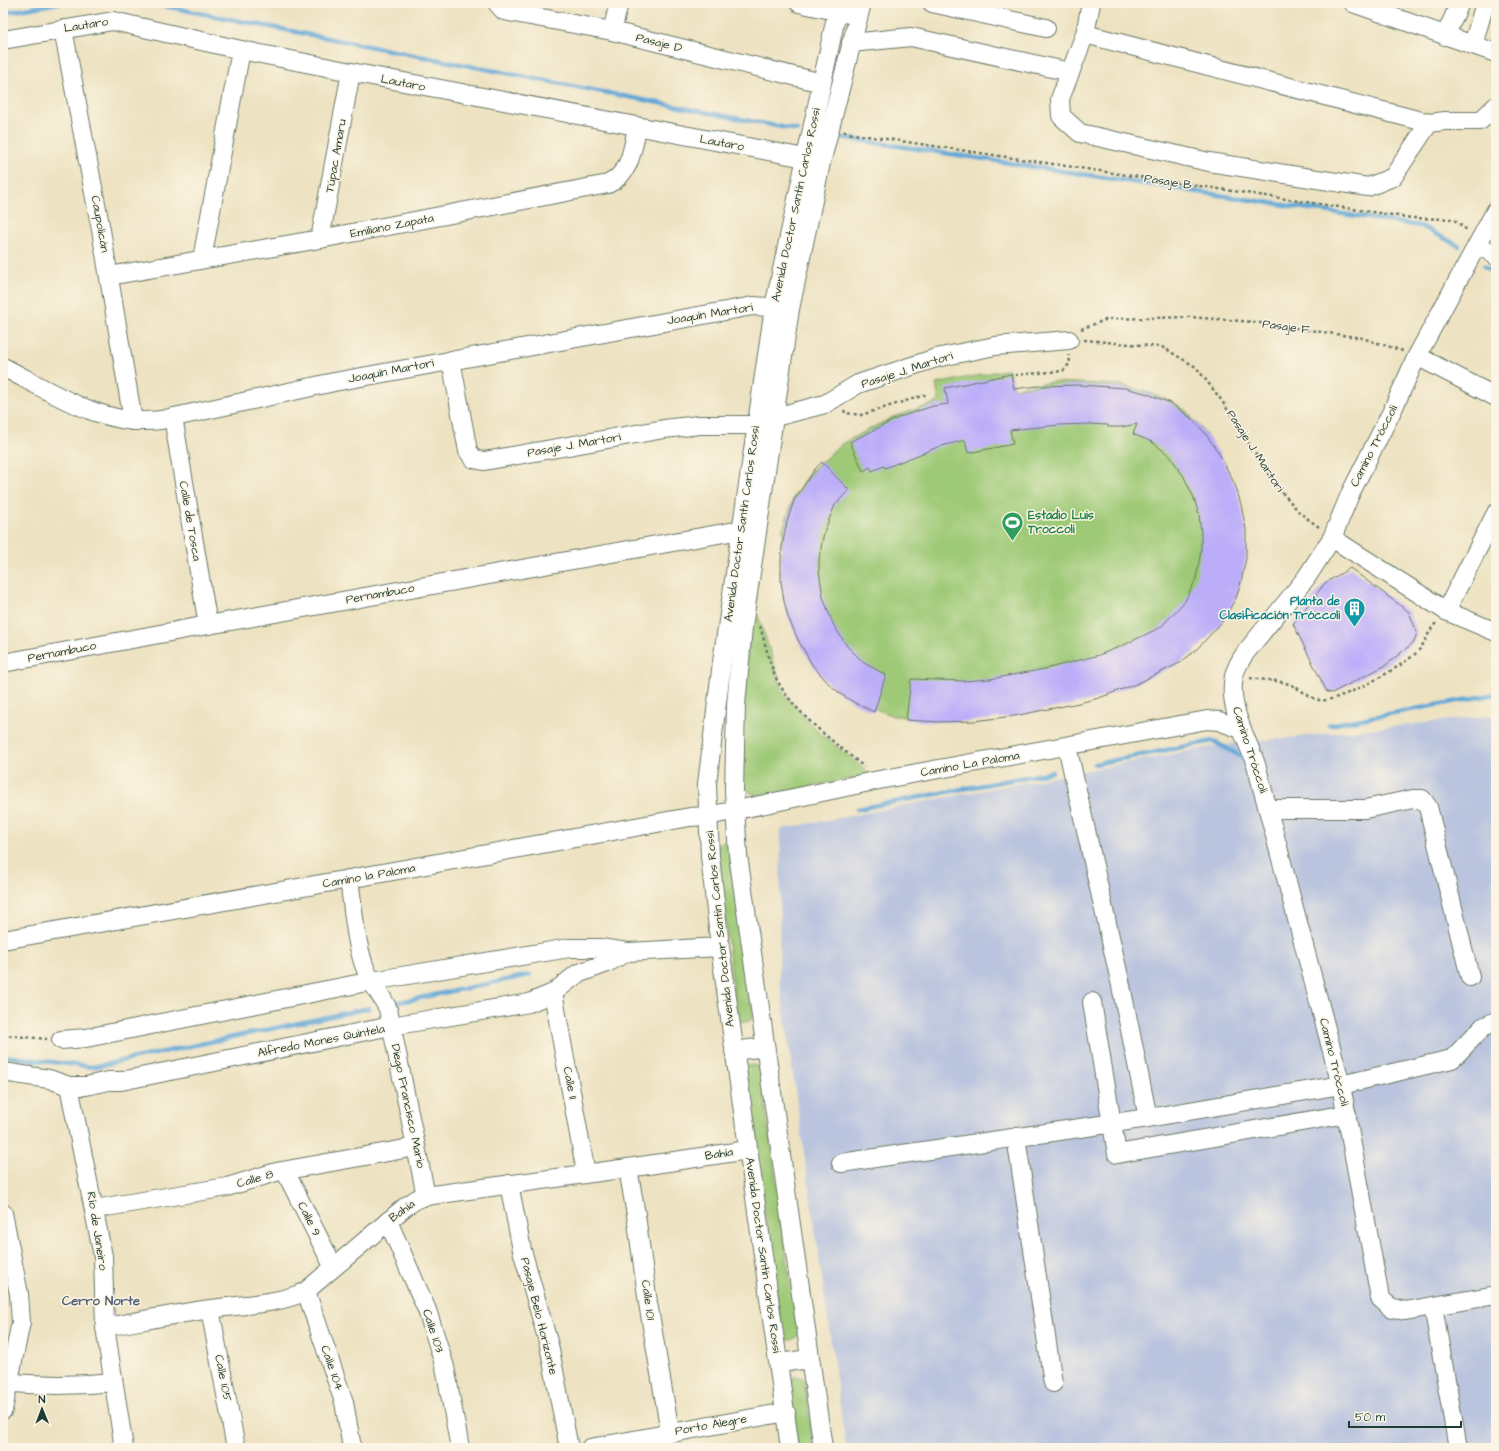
<svg xmlns="http://www.w3.org/2000/svg" width="1499" height="1451" viewBox="0 0 1499 1451" font-family="'Architects Daughter',sans-serif">
<rect width="100%" height="100%" fill="#fcf5e5"/>
<filter id="ink" filterUnits="userSpaceOnUse"><feTurbulence type="fractalNoise" baseFrequency=".025" numOctaves="2"/><feDisplacementMap in="SourceGraphic" scale="8" xChannelSelector="R" yChannelSelector="G"/><feConvolveMatrix kernelMatrix="1 2 1 2 8 2 1 2 1" color-interpolation-filters="sRGB"/></filter>
<filter id="wash" filterUnits="userSpaceOnUse"><feTurbulence type="fractalNoise" baseFrequency=".012" numOctaves="4" result="noise"/><feDisplacementMap in="SourceGraphic" scale="16" xChannelSelector="R" yChannelSelector="G"/><feGaussianBlur stdDeviation="0.9" result="paint"/><feColorMatrix in="noise" values="0 0 0 0 0 0 0 0 0 0 0 0 0 0 0 0 0 1.4 0 .05"/><feComposite in="paint" operator="in"/></filter>
<g filter="url(#wash)">
<rect width="100%" height="100%" fill="#ede2c1"/>
<path fill="#bac4de" d="M1496,715V1448H846L779,976L781,829L1215,746Z"/>
<g fill="#9ec976" stroke="#5e8355">
<path d="M1009,369L1014,388L1053,382L1120,385L1146,392L1166,399L1185,410L1204,432L1217,452L1230,603L975,718L893,716L848,697L798,637L786,609L781,575L783,529L794,497L811,471L843,443L893,417L939,402L936,384Z"/>
<path d="M752,615H758L784,694L817,731L872,775L764,795C748,794 746,792 741,777L742,702Z"/>
<path d="M723,842L729,845L753,1016L751,1020L746,1022L738,1021L736,1017L717,845Z"/>
<path d="M753,1065L760,1068L798,1335C795,1340 789,1341 783,1339L744,1069L748,1066Z"/>
<path d="M795,1377H801L804,1379L814,1448H798L788,1384L790,1380Z"/>
</g>
<g fill="none" stroke-linecap="round" stroke-linejoin="round">
<g stroke="#62a7d7" stroke-width="4.5">
<path d="M148,3L797,130"/>
<path d="M3,13L60,3"/>
<path d="M839,137L1421,226L1459,246"/>
<path d="M1484,266L1496,274"/>
<path d="M1329,725L1496,694"/>
<path d="M1095,764L1213,741L1246,759"/>
<path d="M857,809L1052,772"/>
<path d="M395,1003L530,975"/>
<path d="M3,1056L93,1067L369,1008"/>
</g>
</g>
<g id="blocks">
<g fill="#bcadf9">
<path d="M1011,374L1014,389L1038,386L1080,385L1125,388L1145,393L1171,403L1192,419L1205,433L1219,453L1236,487L1241,505L1246,529V558L1241,582L1236,598L1222,622L1198,648L1180,663L1136,684L1099,698L1079,703L1014,716L974,721L938,722L906,720L911,679L963,681L990,679L1045,669L1099,655L1124,645L1161,627L1185,601L1196,579L1201,551V533L1199,515L1194,498L1184,477L1170,456L1152,442L1133,434L1137,424L1122,427H1108V425L1089,424L1059,425L1010,430L1013,444L968,453L965,440L938,447L885,468L884,466L872,471L870,467L863,471L850,442L900,417L933,406L948,404L945,388Z"/>
<path d="M822,462L849,490L835,505L824,532L819,559V571L823,597L833,624L847,646L864,663L886,675L874,712L855,703L842,695L830,685L813,666L798,640L788,617L784,601L781,582V561L782,546L787,522L794,500L815,469Z"/>
<path d="M1350,568L1409,612L1417,633L1414,642L1386,665L1332,693L1327,692L1293,624L1325,583Z"/>
</g>
</g>
</g>
<g filter="url(#ink)">
<use href="#blocks" fill-opacity="0" stroke="#677765" stroke-width="1"/>
<g fill="none" stroke-linecap="round" stroke-linejoin="round">
<defs>
<g id="minor">
<path d="M497,3L504,11L612,31L822,83"/>
<path d="M799,3L849,14"/>
<path d="M932,3L1046,28"/>
<path d="M1091,3L1085,34L1060,99L1061,116L1080,133L1209,162L1368,187L1393,177L1429,123L1445,121H1480L1496,106"/>
<path d="M1353,3L1496,53"/>
<path d="M63,29L101,230L133,421"/>
<path d="M612,31L619,3"/>
<path d="M1085,34L1429,123"/>
<path d="M1445,36L1460,3"/>
<path d="M3,40L113,21L241,50L351,72L805,158"/>
<path d="M851,43L911,37L1070,72"/>
<path d="M1473,45L1485,3"/>
<path d="M1496,210L1417,356L1393,409L1351,492L1332,538L1306,578L1246,652C1241,659 1236,667 1234,676C1228,705 1244,733 1254,759C1258,769 1260,781 1263,791L1341,1085L1380,1298L1390,1307L1405,1311L1496,1295"/>
<path d="M320,239L351,72"/>
<path d="M1478,244L1496,256"/>
<path d="M202,259L241,50"/>
<path d="M109,276L320,239L608,184C631,173 632,150 637,128"/>
<path d="M1417,356L1496,397"/>
<path d="M451,360L468,451L474,459L484,461L664,429L699,425H757L775,417L825,404L858,384L936,358L995,346L1069,340"/>
<path d="M3,367C44,388 86,416 134,421C143,421 152,421 161,420L334,382L753,306L785,308"/>
<path d="M173,417L208,625"/>
<path d="M1332,538L1446,611L1496,632"/>
<path d="M1446,611L1496,513"/>
<path d="M3,663L208,625L752,528"/>
<path d="M1067,746L1120,981L1148,1118"/>
<path d="M1268,809H1365L1413,799H1422L1428,807L1470,977"/>
<path d="M349,879C353,907 355,939 364,965C369,981 381,994 388,1009L426,1196"/>
<path d="M3,940L349,879L690,817L708,816L879,780L1207,720L1219,721L1241,729"/>
<path d="M553,993L586,1173"/>
<path d="M1092,1002L1117,1154L1347,1114"/>
<path d="M61,1040L86,1038L372,981L569,948H600L628,952"/>
<path d="M734,1051L765,1047"/>
<path d="M3,1072L49,1079L69,1086H86L108,1081H121L391,1026L529,1003L553,993L577,974L607,963L628,952L720,947"/>
<path d="M69,1086L103,1256L105,1327L124,1448"/>
<path d="M1016,1137L1053,1383"/>
<path d="M841,1163L1148,1118L1341,1085L1452,1059L1483,1027L1496,1021"/>
<path d="M628,1168L636,1215L648,1303L670,1432"/>
<path d="M285,1171L333,1266"/>
<path d="M509,1184L522,1250L549,1345L569,1448"/>
<path d="M94,1209L227,1187L276,1172L416,1147"/>
<path d="M3,1213L19,1294L21,1322L3,1410"/>
<path d="M388,1221L427,1310L445,1367L460,1448"/>
<path d="M306,1291L344,1402L352,1448"/>
<path d="M1433,1306L1458,1448"/>
<path d="M210,1309L236,1448"/>
<path d="M105,1327C140,1321 175,1314 210,1309C238,1305 281,1304 306,1291L405,1207L417,1199L426,1196L628,1168L748,1150"/>
<path d="M779,1363L810,1359"/>
<path d="M3,1382C40,1386 76,1386 113,1382"/>
<path d="M590,1448L786,1412"/>
<path d="M790,1448L720,947L710,856L707,784L722,662L774,307L839,3"/>
<path d="M823,1448L738,855L734,791L736,705L743,627L790,309L821,163L862,3"/>
</g>
</defs>
<use href="#minor" stroke="#677765" stroke-width="20"/>
<g stroke="#677765" stroke-width="2.5" stroke-dasharray="3 3" stroke-linecap="butt">
<path d="M844,131L847,133L1412,218L1453,219L1467,230"/>
<path d="M1081,329L1108,319L1190,317L1254,322L1329,333L1362,338L1403,351"/>
<path d="M1084,340L1162,347L1196,367L1222,401L1274,483L1300,513L1319,527"/>
<path d="M1015,375L1063,371L1070,363L1069,355"/>
<path d="M844,410L845,413L861,415L928,394"/>
<path d="M760,626C765,643 769,662 776,678C793,713 836,743 864,767"/>
<path d="M1250,678C1262,680 1277,680 1289,684C1299,688 1308,697 1319,700C1336,704 1402,667 1416,653C1426,644 1427,632 1436,623"/>
<path d="M3,1035L47,1039"/>
</g>
<use href="#minor" stroke="#fff" stroke-width="18"/>
</g>
</g>
<defs>
<symbol id="stadium-pin" viewBox="-11 -11 22 30"><path d="M0 17L-7.5 6A9.5 9.5 0 1 1 7.5 6Z" fill="#2e9e5b" stroke="#fcf5e5"/><path d="M0-5a6.5 5 0 1 0 0 10a6.5 5 0 1 0 0-10ZM-3.5-1.8h7v3.6h-7Z" fill="#fff"/></symbol>
<symbol id="building-pin" viewBox="-11 -11 22 30"><path d="M0 17L-7.5 6A9.5 9.5 0 1 1 7.5 6Z" fill="#0f9aa8" stroke="#fcf5e5"/><path d="M-4-6H4V6H1V3H-1V6H-4ZM-2.5-4.3h1.7v1.8h-1.7ZM.8-4.3h1.7v1.8H.8ZM-2.5-1h1.7V.8h-1.7ZM.8-1h1.7V.8H.8Z" fill="#fff"/></symbol>
</defs>
<g fill-rule="evenodd">
<use href="#stadium-pin" x="1000" y="510" width="25" height="34"/>
<use href="#building-pin" x="1342" y="596" width="25" height="34"/>
</g>
<g text-anchor="middle" dominant-baseline="central" stroke-width="3" stroke-linejoin="round" paint-order="stroke">
<g font-size="12" fill="#1f3d34" stroke="#fcf5e5">
<text transform="translate(86 25) rotate(-9)">Lautaro</text>
<text transform="translate(659 43) rotate(14)">Pasaje D</text>
<text transform="translate(403 83) rotate(11)">Lautaro</text>
<text transform="translate(722 143) rotate(10)">Lautaro</text>
<text transform="translate(336 156) rotate(-80)">Túpac Amaru</text>
<text transform="translate(1168 182) rotate(9)">Pasaje B</text>
<text transform="translate(796 205) rotate(-78)">Avenida Doctor Santín Carlos Rossi</text>
<text transform="translate(100 224) rotate(80)">Caupolicán</text>
<text transform="translate(392 226) rotate(-11)">Emiliano Zapata</text>
<text transform="translate(710 314) rotate(-9)">Joaquín Martori</text>
<text transform="translate(1286 327) rotate(8)">Pasaje F</text>
<text transform="translate(907 370) rotate(-18)">Pasaje J, Martori</text>
<text transform="translate(391 371) rotate(-11)">Joaquín Martori</text>
<text transform="translate(574 445) rotate(-10)">Pasaje J. Martori</text>
<text transform="translate(1374 446) rotate(-63)">Camino Tróccoli</text>
<text transform="translate(1255 451) rotate(57)">Pasaje J. Martori</text>
<text transform="translate(190 521) rotate(80)">Calle de Tosca</text>
<text transform="translate(742 524) rotate(-82)">Avenida Doctor Santín Carlos Rossi</text>
<text transform="translate(380 594) rotate(-10)">Pernambuco</text>
<text transform="translate(62 652) rotate(-11)">Pernambuco</text>
<text transform="translate(1250 750) rotate(72)">Camino Tróccoli</text>
<text transform="translate(970 764) rotate(-10)">Camino La Paloma</text>
<text transform="translate(369 876) rotate(-10)">Camino la Paloma</text>
<text transform="translate(720 929) rotate(-96)">Avenida Doctor Santín Carlos Rossi</text>
<text transform="translate(321 1041) rotate(-11)">Alfredo Mones Quintela</text>
<text transform="translate(1334 1062) rotate(76)">Camino Tróccoli</text>
<text transform="translate(570 1083) rotate(79)">Calle 11</text>
<text transform="translate(408 1106) rotate(78)">Diego Francisco Mario</text>
<text transform="translate(719 1154) rotate(-9)">Bahía</text>
<text transform="translate(255 1179) rotate(-16)">Calle 8</text>
<text transform="translate(402 1211) rotate(-36)">Bahía</text>
<text transform="translate(309 1219) rotate(63)">Calle 9</text>
<text transform="translate(97 1231) rotate(81)">Río de Janeiro</text>
<text transform="translate(763 1255) rotate(82)">Avenida Doctor Santín Carlos Rossi</text>
<text transform="translate(648 1300) rotate(82)">Calle 101</text>
<text transform="translate(539 1316) rotate(76)">Pasaje Belo Horizonte</text>
<text transform="translate(433 1331) rotate(72)">Calle 103</text>
<text transform="translate(332 1368) rotate(71)">Calle 104</text>
<text transform="translate(223 1378) rotate(79)">Calle 105</text>
<text transform="translate(711 1425) rotate(-10)">Porto Alegre</text>
</g>
<g font-size="12" font-weight="bold" fill="#27864d" stroke="#fcf5e5" text-anchor="start">
<text x="1028" y="515">Estadio Luis<tspan x="1028" dy="14">Troccoli</tspan></text>
</g>
<g font-size="12" font-weight="bold" fill="#0d838f" stroke="#fcf5e5" text-anchor="end">
<text x="1340" y="601">Planta de<tspan x="1340" dy="14">Clasificación Tróccoli</tspan></text>
</g>
<g font-size="13" font-weight="bold" fill="#566479" stroke="#fcf5e5">
<text x="101" y="1301">Cerro Norte</text>
</g>
</g>
<rect width="1499" height="1451" fill="none" stroke="#fcf5e5" stroke-width="16"/>
<g transform="translate(42 1409) rotate(359)" stroke="#fcf5e5" stroke-width="3" paint-order="stroke">
<path d="M0-3L7 15L0 10L-7 15Z" fill="#1f3d34"/>
<text y="-6" font-size="11" font-weight="bold" text-anchor="middle" fill="#1f3d34">N</text>
</g>
<path d="M1349 1421v6h112v-6" fill="none" stroke="#1f3d34" stroke-width="2"/>
<text x="1355" y="1421" font-size="12" fill="#1f3d34" stroke="#fcf5e5" stroke-width="3" paint-order="stroke">50 m</text>
</svg>
